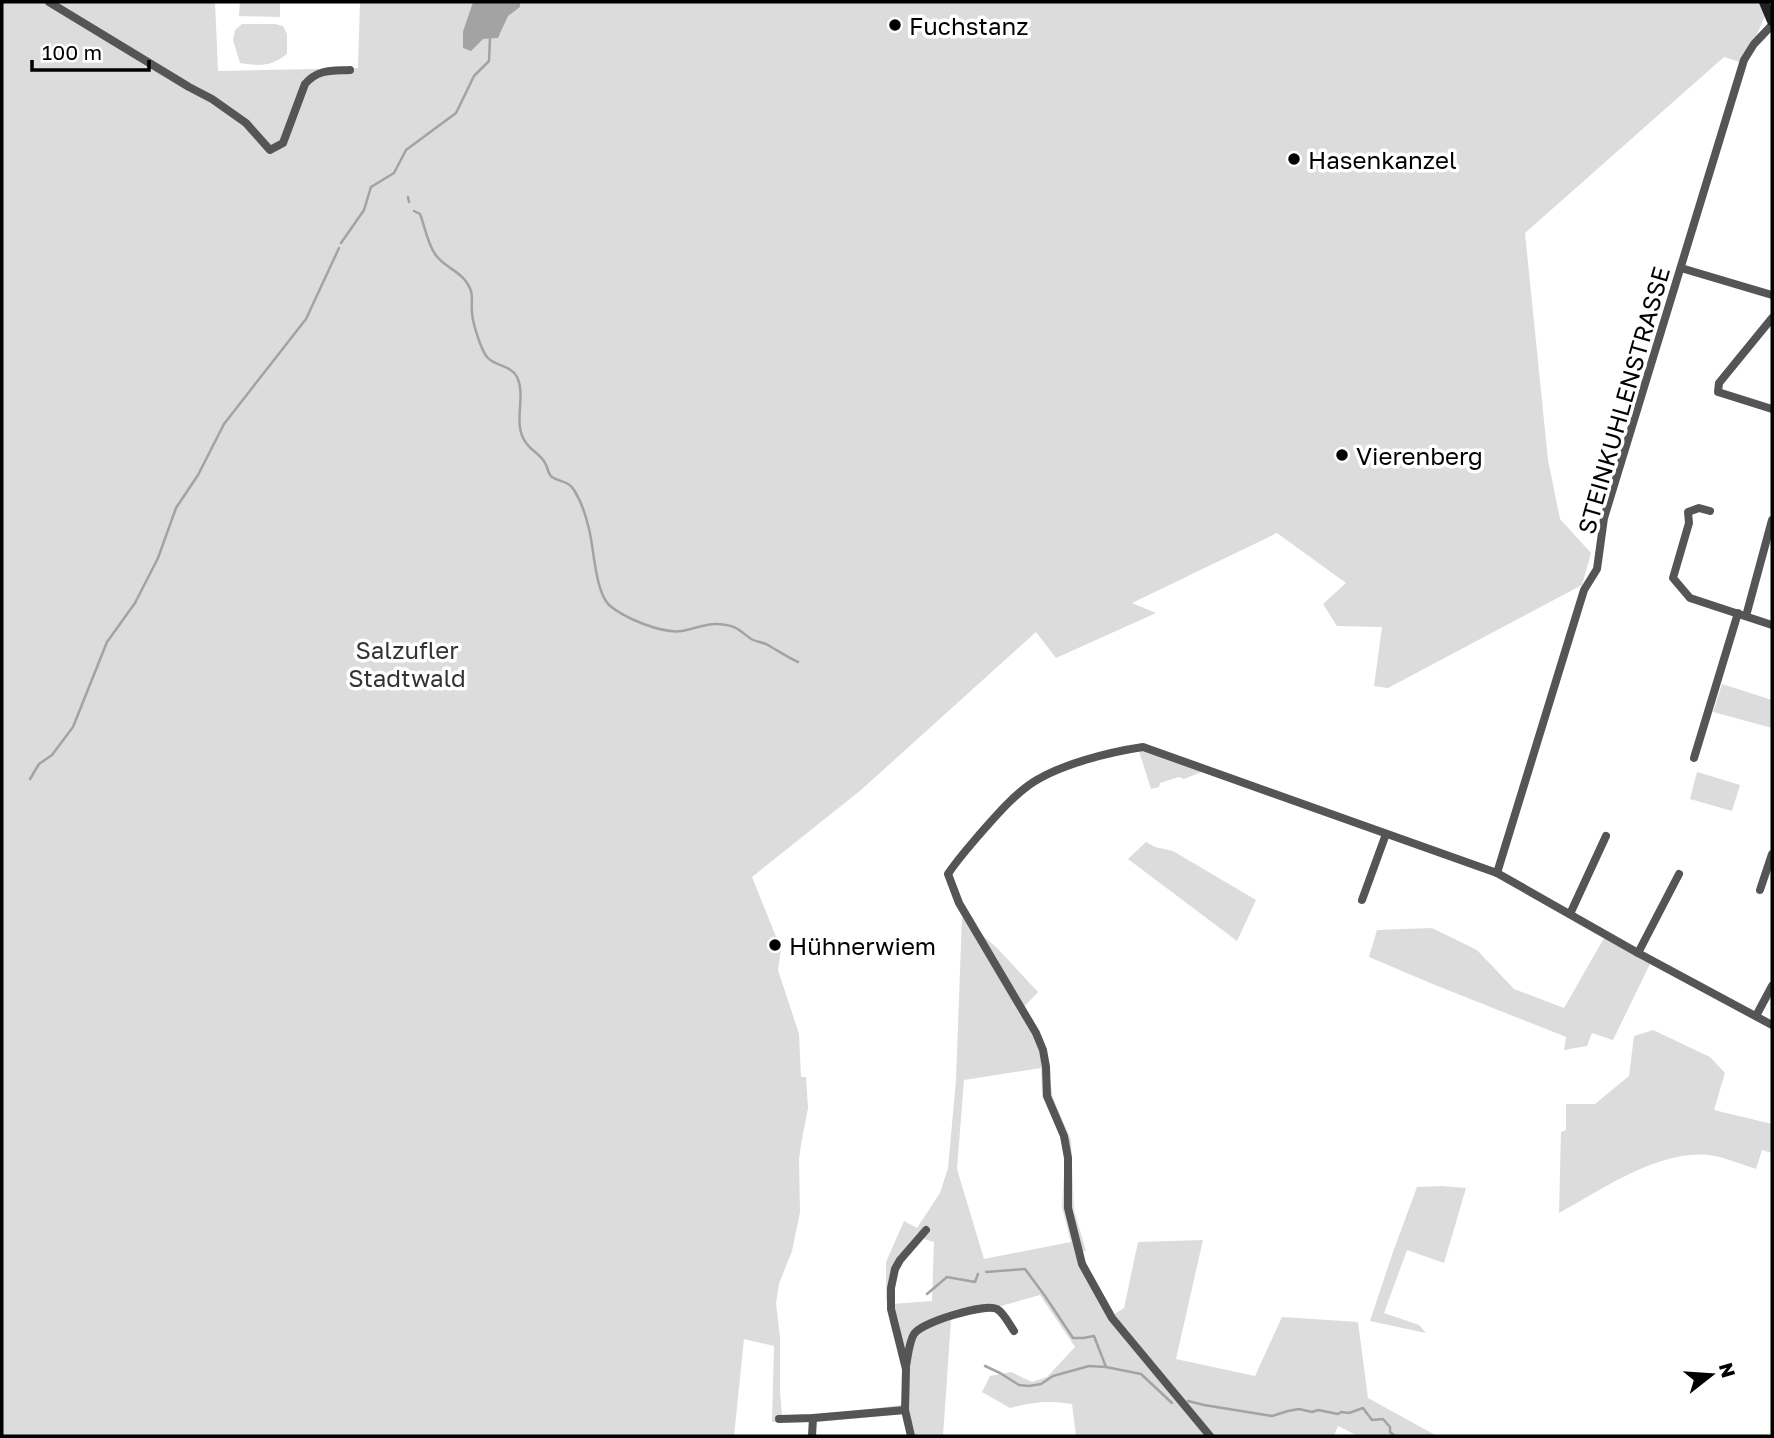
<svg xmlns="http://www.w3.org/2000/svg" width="1774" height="1438" viewBox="0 0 1774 1438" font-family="'Golos Text',sans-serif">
<rect width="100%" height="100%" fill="#fff"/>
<g fill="#dcdcdc" fill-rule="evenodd">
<path d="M2,2H215L218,71L358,68L360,2H473L463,31L483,39L498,38L508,15L520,7V2H1759L1765,16L1755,39L1740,62L1724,57L1525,233L1548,460L1560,519L1591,553L1582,585L1388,688L1374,686L1382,627L1337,626L1323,604L1346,583L1277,533L1132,603L1156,613L1056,658L1036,632L861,790L752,877L781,949L778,970L799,1034L801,1077H806L808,1108L801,1144L799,1160L800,1212L792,1251L779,1284L776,1303L780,1337V1391L782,1416H812L902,1405L903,1414L818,1422H772L774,1346L744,1339L734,1436H2Z"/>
<path d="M240,2H280V17L239,16Z"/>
<path d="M242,24H275L283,26L287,34V54C270,67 261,66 240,63L233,40L235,30Z"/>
<path d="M1722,684L1772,700V728L1713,712Z"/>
<path d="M1139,751L1151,752L1204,771L1184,779L1179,777L1160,783L1159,787L1151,789Z"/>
<path d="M1697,772L1740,785L1732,811L1690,799Z"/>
<path d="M1146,842L1155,847L1173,851L1256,900L1237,941L1128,859Z"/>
<path d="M962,917L997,948L1038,992L1023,1008L1046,1055L1053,1098L1071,1140L1074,1210L1086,1251L1079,1252L1113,1315L1124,1308L1138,1242L1203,1240L1176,1359L1255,1376L1282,1317L1358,1322L1368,1398L1437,1436H1358L1338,1426L1334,1436H1076L1072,1404C1050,1400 1031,1402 1010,1408L982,1392L990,1376L1011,1372L1032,1382L1047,1377L1075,1347L1040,1295L951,1320L943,1436H915L910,1421L892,1304L932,1301L934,1242L921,1238L892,1268L886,1304V1262L904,1221L917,1228L940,1193L948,1168L956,1080ZM1041,1068L1042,1096L1060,1135L1065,1157L1062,1207L1071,1242L984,1259L957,1169L964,1080Z"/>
<path d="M1432,928L1477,950L1514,989L1564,1008L1604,938L1650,964L1613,1040L1592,1033L1587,1046L1564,1050L1566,1037L1435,985L1369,957L1377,930Z"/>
<path d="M1653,1030L1710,1057L1725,1073L1714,1110L1772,1124V1153L1762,1150L1756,1169C1741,1164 1724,1157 1709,1155C1658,1150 1603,1189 1559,1213L1561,1132L1566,1130V1104H1595L1629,1076L1634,1036Z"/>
<path d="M1442,1186L1466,1188L1444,1263L1407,1250L1384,1313L1419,1325L1426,1333L1370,1321L1393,1252L1417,1187Z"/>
</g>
<path fill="#a3a3a3" d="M473,2H520V7L508,16L498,38L483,39L471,51L463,48V31Z"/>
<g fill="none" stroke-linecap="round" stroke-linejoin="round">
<g stroke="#a3a3a3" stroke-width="2.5">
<path d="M408,197L409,202"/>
<path d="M414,211L420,214C425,227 427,242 435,254C445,269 464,271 471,291C473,298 471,304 472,312C472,321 481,350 487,357C494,366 511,365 517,377C527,397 511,425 527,444C532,451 541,455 545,463C548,467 547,473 552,477C559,482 569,481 574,490C581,501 586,516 589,529C594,548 595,591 609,605C624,618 662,634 682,631C694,629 706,623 718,624C736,625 739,630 751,639C755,641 761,642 766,644C777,650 787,657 798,662"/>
<path d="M341,243L364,210L371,187L394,173L406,150L456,113L474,76L489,61L490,38"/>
<path d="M30,779L39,764L52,755L73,727L107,642L135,603L158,558L176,508L198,475L224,424L306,319L339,248"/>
<path d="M986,1272L1025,1269L1045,1296L1073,1338H1083L1094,1336L1106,1367L1141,1374L1172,1403"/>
<path d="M927,1294L947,1277L975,1282L978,1274"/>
<path d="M985,1366L1000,1373L1019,1385L1029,1386L1041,1384L1053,1376L1089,1366L1106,1367"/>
<path d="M1188,1401L1204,1405L1272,1416L1288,1411L1299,1409L1312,1412L1318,1410L1338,1414L1341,1412L1349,1413L1363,1408L1372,1420L1383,1419L1390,1427V1432L1395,1436"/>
</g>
<g stroke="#555" stroke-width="8">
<path d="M49,2L189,87L212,99L246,123L270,150L283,143L305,84C318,69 331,71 350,70"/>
<path d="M1681,268L1772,295"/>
<path d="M1772,318L1719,383L1718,392L1772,409"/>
<path d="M1710,511L1699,508L1688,512L1689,523L1673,578L1690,598L1772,625"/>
<path d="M1746,616L1772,520"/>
<path d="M1694,758L1738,613"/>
<path d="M1497,873L1584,590L1597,569L1604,518L1744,60L1754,44L1772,25"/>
<path d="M1760,890L1772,854"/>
<path d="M1362,900L1386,834"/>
<path d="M1570,914L1606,836"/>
<path d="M1638,953L1679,874"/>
<path d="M1756,1016L1772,986"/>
<path d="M906,1366C908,1356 909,1342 914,1334C922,1322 985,1303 997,1309C1004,1313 1009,1324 1014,1331"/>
<path d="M779,1419L813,1418L905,1410"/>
<path d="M812,1436L813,1418"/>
<path d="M911,1436L905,1410L906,1369L891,1309V1288L895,1269L900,1260L926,1230"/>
<path d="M1210,1436L1112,1318L1082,1264L1068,1208V1158L1064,1136L1047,1096L1046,1067L1043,1050L1036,1033L959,903L948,874C957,860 968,848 979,835C995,817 1010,799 1029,785C1057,765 1109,752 1143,747L1497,873L1638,953L1772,1025"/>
</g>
<path stroke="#222" stroke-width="10" d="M1764,2L1772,21"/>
</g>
<g fill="#000" stroke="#fff" stroke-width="2.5">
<circle cx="895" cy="25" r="7"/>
<circle cx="1294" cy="159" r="7"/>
<circle cx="1342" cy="455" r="7"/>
<circle cx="775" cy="945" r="7"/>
</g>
<g text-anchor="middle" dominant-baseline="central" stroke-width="7" stroke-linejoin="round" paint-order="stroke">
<g font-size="24" fill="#000" stroke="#fff" text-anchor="start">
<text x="909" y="25">Fuchstanz</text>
<text x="1308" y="159">Hasenkanzel</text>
<text x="1356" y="455">Vierenberg</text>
<text x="789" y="945">Hühnerwiem</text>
</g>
<g font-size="24" fill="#000" stroke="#fff">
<text transform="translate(1623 400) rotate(-74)">STEINKUHLENSTRASSE</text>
</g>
<g font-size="24" fill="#333" stroke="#fff">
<text x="407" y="649">Salzufler<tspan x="407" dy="28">Stadtwald</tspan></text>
</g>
</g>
<rect width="1774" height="1438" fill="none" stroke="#000000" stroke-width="7"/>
<g transform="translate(1711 1375) rotate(73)" stroke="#ffffff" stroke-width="5" paint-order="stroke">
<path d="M0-5L12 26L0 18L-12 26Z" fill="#000000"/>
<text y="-10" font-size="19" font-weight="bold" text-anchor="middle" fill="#000000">N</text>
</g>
<path d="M32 60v10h117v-10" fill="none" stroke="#000000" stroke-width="3.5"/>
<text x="42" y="60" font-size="21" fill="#000000" stroke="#ffffff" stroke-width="5" paint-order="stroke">100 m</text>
</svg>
